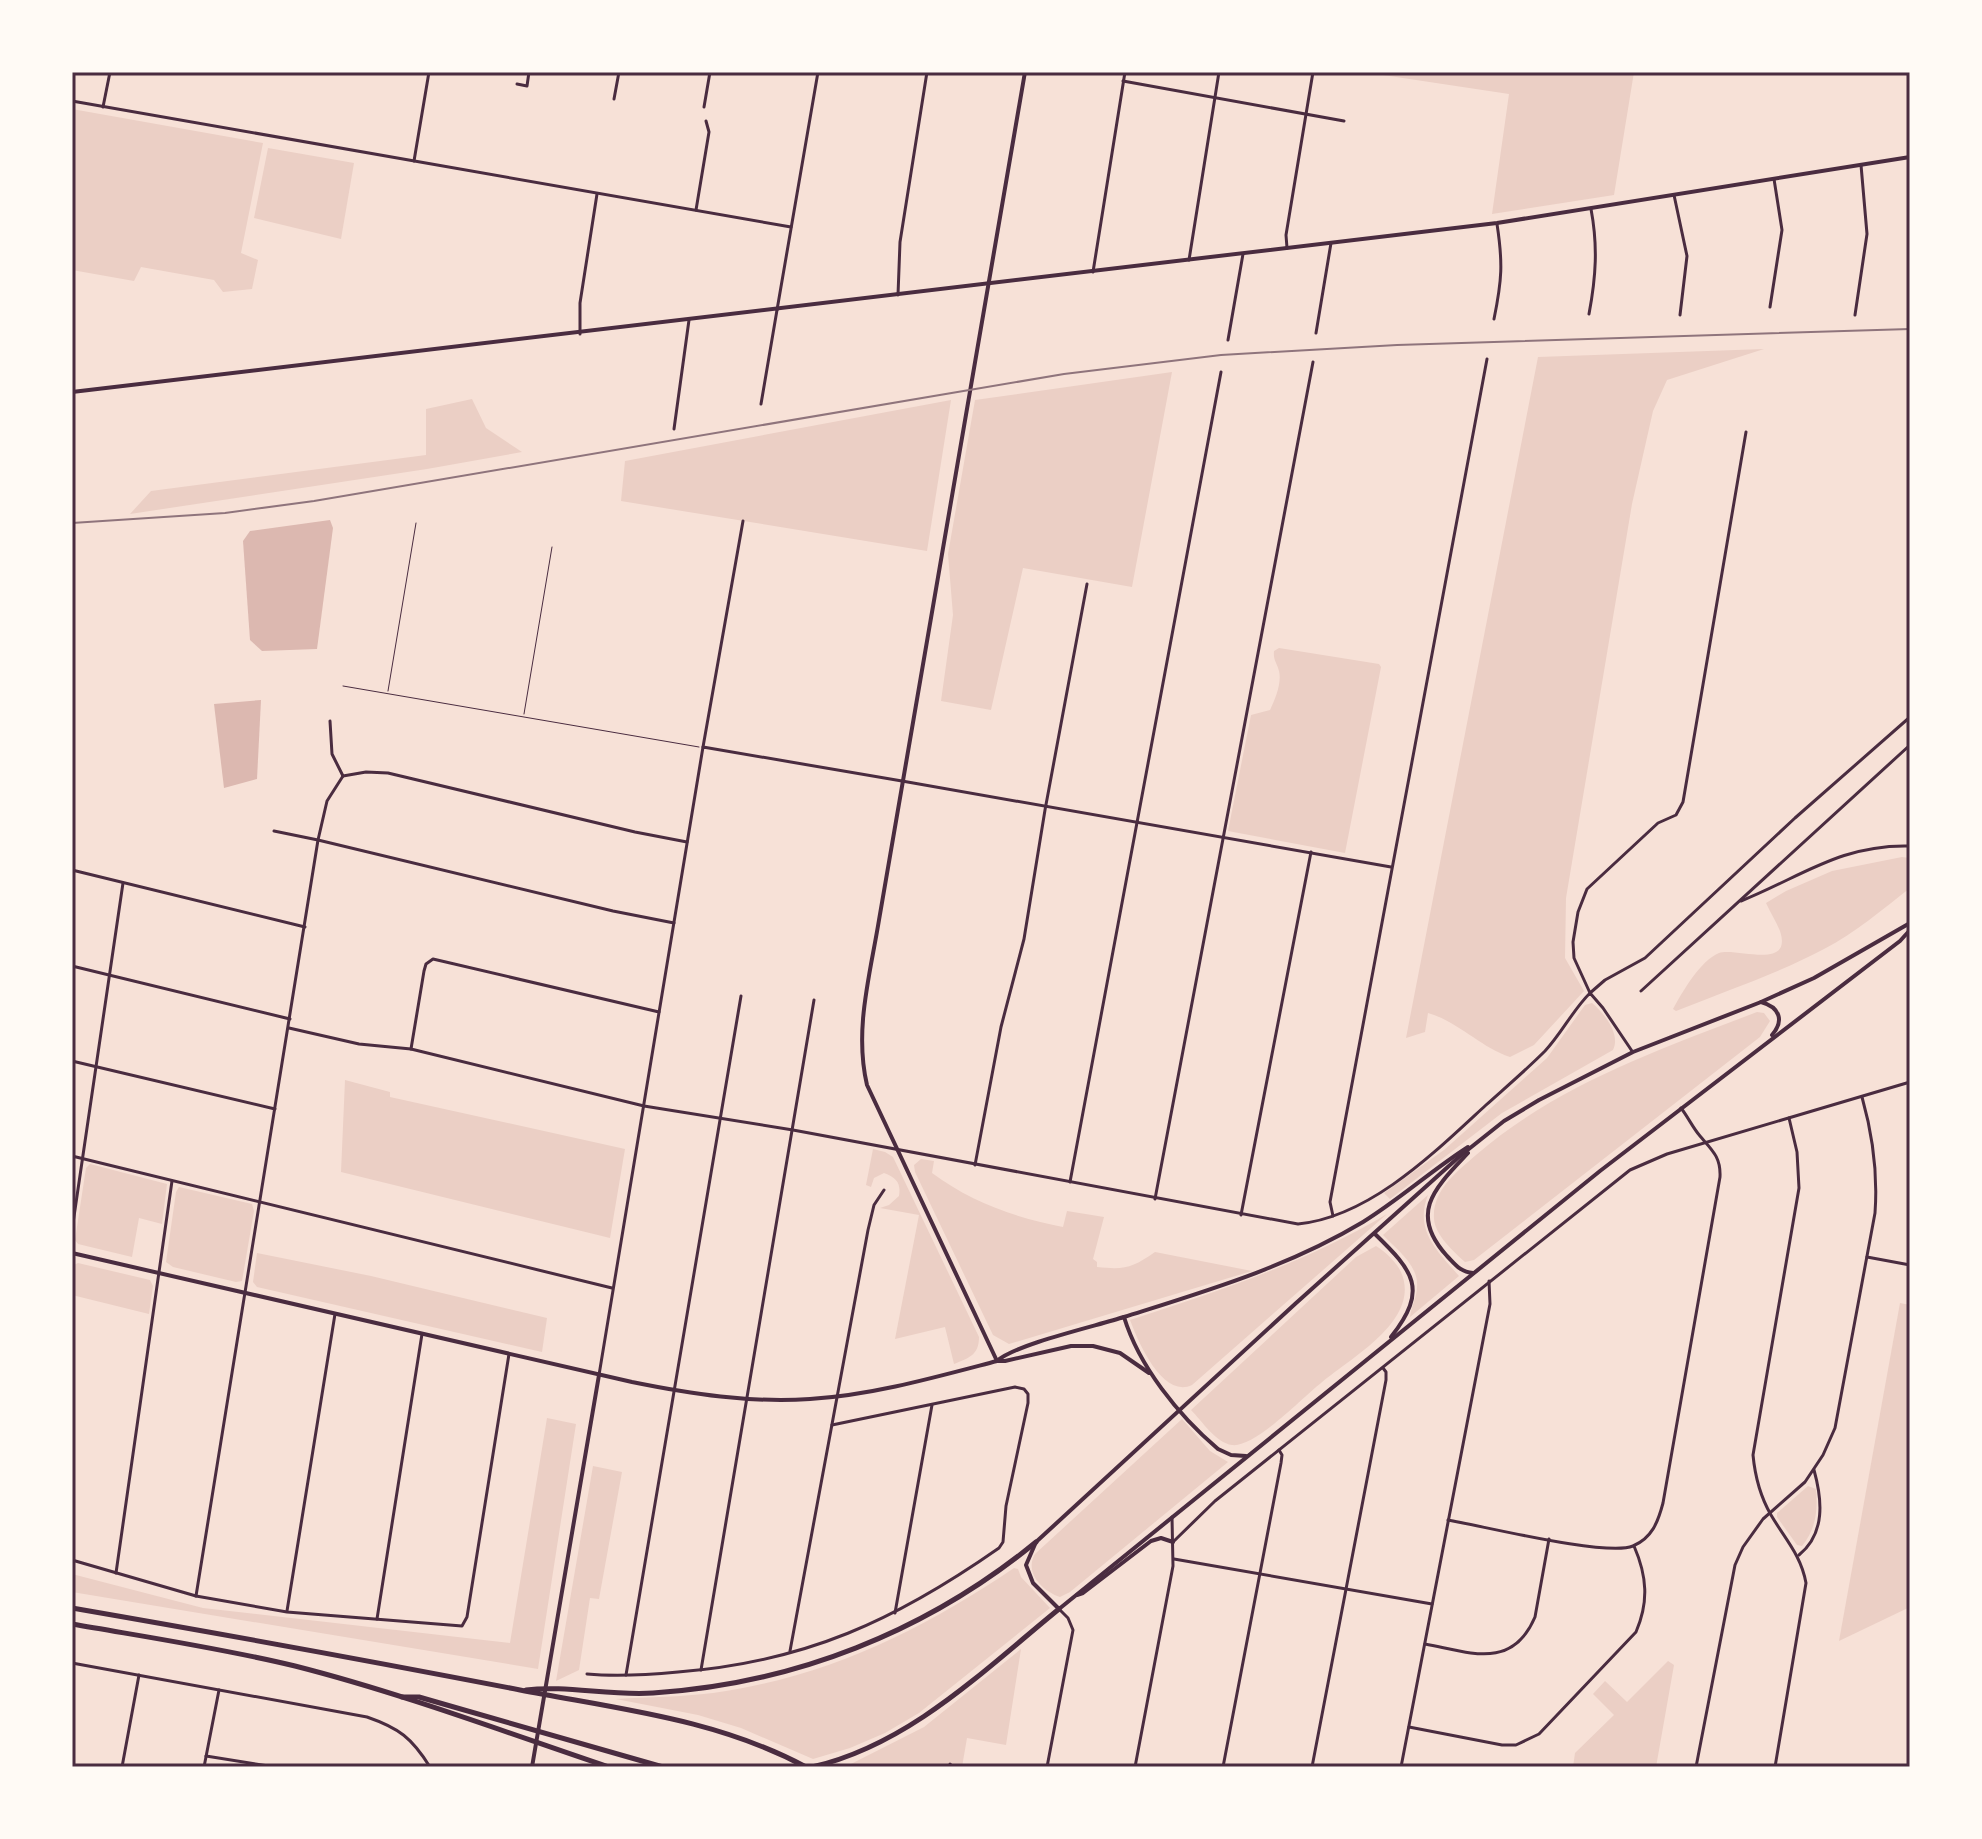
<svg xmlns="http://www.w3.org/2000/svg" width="1982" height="1839" viewBox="0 0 1982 1839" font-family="Helvetica,sans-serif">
<rect width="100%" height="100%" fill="#f7e1d7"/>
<g fill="#ebcfc5">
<path d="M1363,72H1634L1614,195L1492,214L1509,94Z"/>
<path d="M72,109L263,143L241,253L258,260L252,289L223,292L214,280L141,267L134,281L72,270Z"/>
<path d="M268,148L354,163L341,239L254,218Z"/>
<path d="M1764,349L1667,380L1653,411L1632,504L1566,898L1565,958L1584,991L1534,1045L1510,1057C1480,1047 1459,1022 1428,1013L1425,1032L1406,1038L1538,357Z"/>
<path d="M1172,372L1132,587L1023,568L991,710L941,701L953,615L948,554L975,400Z"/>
<path d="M472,399L486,428L522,452L427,469L130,514L151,491L426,455V409Z"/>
<path d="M951,400L927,551L621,501L625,461Z"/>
<path d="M1279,648L1379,664L1381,667L1345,853L1228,831L1251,715L1270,710C1275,700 1282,683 1279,671C1277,663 1273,660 1274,651Z"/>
<path d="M1902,857L1910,858V888C1883,909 1855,933 1824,949C1777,974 1725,991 1676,1011L1673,1009C1683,991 1700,961 1719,953C1736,947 1793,971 1780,931C1776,921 1770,912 1766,903L1786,891L1832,871Z"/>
<path d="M1592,1003C1604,1013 1621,1034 1613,1050L1502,1113L1390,1199L1384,1193L1444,1150L1547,1058L1585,1005Z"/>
<path d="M1757,1012L1764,1013L1770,1021L1760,1037L1474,1260L1465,1262C1454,1252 1435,1235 1434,1219C1432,1190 1457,1172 1476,1155C1557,1085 1658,1050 1757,1012Z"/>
<path d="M345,1080L390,1092V1097L625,1149L610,1238L341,1172Z"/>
<path d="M873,1149L885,1152L893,1157L979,1337C979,1355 969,1358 954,1364L945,1327L895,1339L919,1215L880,1208L889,1205L899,1196C901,1183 897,1178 884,1173L874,1178L871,1187L866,1185Z"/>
<path d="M921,1159L934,1161L932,1173C971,1202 1016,1218 1063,1227L1067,1211L1104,1217L1093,1259L1097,1262V1267C1125,1270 1132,1268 1155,1252L1252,1271L1009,1344L993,1335L915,1172L914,1165Z"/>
<path d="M90,1164L167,1184L162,1224L139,1218L132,1257L78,1244L75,1240L86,1168Z"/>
<path d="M179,1187L252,1204L254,1211L242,1281L236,1282L173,1267L166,1262L176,1192Z"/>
<path d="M1428,1195C1414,1230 1437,1251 1459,1276L1410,1317C1411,1307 1417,1297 1417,1287C1419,1265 1396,1249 1383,1235Z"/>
<path d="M1387,1214L1192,1385C1162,1399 1138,1341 1130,1320C1221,1290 1303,1264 1387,1214Z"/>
<path d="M1376,1246C1385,1251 1397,1263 1401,1272C1422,1320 1350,1358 1321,1383C1303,1397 1255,1448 1232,1445C1216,1443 1202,1421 1191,1410L1356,1257Z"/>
<path d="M257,1253L371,1276L547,1318L542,1352L257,1287L253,1282Z"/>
<path d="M78,1263L150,1280L153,1286L149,1314L72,1295V1266Z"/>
<path d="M1900,1303L1910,1305V1607L1839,1641Z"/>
<path d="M547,1418L576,1424L538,1669L72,1592V1574L203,1608L510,1643Z"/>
<path d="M1182,1419L1210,1451L1228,1462L1070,1592L1060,1597C1042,1591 1024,1572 1035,1554Z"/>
<path d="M593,1466L622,1472L599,1599L590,1598L579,1670L556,1681Z"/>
<path d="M1808,1486L1816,1489C1818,1510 1816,1529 1802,1546L1797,1545L1777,1517V1513Z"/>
<path d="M1014,1568L1018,1569L1021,1577L1050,1608L919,1713L885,1733L850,1748L813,1759L741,1728L698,1715L616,1699C649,1697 681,1697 713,1693C827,1677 921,1631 1014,1568Z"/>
<path d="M1021,1649L1006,1745L967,1738L962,1767H845L924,1727Z"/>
<path d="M1668,1661L1674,1665L1656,1767H1573L1575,1753L1614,1715L1593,1694L1605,1681L1627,1702Z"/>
</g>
<g fill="#dcb8b0">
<path d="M330,520L333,528L317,649L262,651L250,640L243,541L250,531Z"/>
<path d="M261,700L257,779L224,788L214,704Z"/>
</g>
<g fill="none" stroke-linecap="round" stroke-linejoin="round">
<g stroke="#4a2c40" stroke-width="1">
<path d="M343,686L699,747"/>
<path d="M388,691L416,523"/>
<path d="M524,714L552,547"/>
</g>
<g stroke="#4a2c40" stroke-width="3">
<path d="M1123,81L1344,121"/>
<path d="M517,84L527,86L529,72"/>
<path d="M614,99L619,72"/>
<path d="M103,107L110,72"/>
<path d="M704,107L710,72"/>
<path d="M414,161L429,72"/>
<path d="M1674,195L1687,256L1680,315"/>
<path d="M696,210L709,132L706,121"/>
<path d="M1287,248L1286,235L1313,72"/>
<path d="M1189,260L1219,72"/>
<path d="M1093,272L1125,72"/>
<path d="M898,295L900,242L927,72"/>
<path d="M1770,307L1782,230L1774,179"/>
<path d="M1589,314C1596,277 1598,246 1591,209"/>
<path d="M1855,315L1867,234L1861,165"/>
<path d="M1494,319C1502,280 1503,263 1497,224"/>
<path d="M1316,333L1331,243"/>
<path d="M580,334V303L597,194"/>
<path d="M1228,340L1243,254"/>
<path d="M761,404L777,310"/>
<path d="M674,429L689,320"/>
<path d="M1746,432L1683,802L1676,815L1658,823L1587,889L1578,912L1573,942L1574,958L1590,993L1605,980L1645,958L1795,818L1910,717"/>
<path d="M330,721L332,754L343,776"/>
<path d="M703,747L743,521"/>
<path d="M343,776L366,772L388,773L635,832L687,842"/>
<path d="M902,781L1391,867"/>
<path d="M274,831L318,840L613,911L674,923"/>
<path d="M72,870L305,927"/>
<path d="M1741,901C1801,877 1841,844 1910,846"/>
<path d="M72,966L290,1019"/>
<path d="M1641,991L1910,745"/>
<path d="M289,1028L359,1044L411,1049L644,1106"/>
<path d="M411,1049L424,971L426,964L433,959L659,1012"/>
<path d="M72,1061L275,1109"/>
<path d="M72,1156L612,1288"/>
<path d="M975,1165L1001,1027L1024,939L1045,810L1087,584"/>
<path d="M1070,1182L1221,372"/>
<path d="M1155,1199L1313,362"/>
<path d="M1241,1215L1311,852"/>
<path d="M1333,1216L1330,1202L1487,359"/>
<path d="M72,1230L123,883"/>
<path d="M1867,1257L1910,1265"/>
<path d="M1448,1520C1483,1526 1607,1557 1633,1546C1652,1538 1658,1522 1663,1503L1720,1177C1721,1157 1712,1150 1700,1136C1693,1128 1688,1117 1681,1108"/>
<path d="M1173,1542L1215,1501L1630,1170L1667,1154L1910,1082"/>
<path d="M1799,1555C1826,1533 1822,1499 1814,1470"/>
<path d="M1174,1559L1432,1604"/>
<path d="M72,1560L196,1596L287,1612L462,1626L467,1617L509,1354"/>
<path d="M116,1573L172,1181"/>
<path d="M196,1596L318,840L327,801L343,776"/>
<path d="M287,1611L335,1314"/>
<path d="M895,1613L932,1405"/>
<path d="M377,1619L422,1334"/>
<path d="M1425,1644C1469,1652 1512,1671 1535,1617L1549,1539"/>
<path d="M790,1651L868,1230L874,1205L884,1190"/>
<path d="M72,1663L367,1717C399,1728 412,1738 430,1767"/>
<path d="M701,1670L814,1000"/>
<path d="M587,1674C618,1677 647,1675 678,1672C806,1662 896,1620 999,1548L1003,1542L1006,1506L1028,1403V1394L1024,1389L1015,1387L832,1425"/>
<path d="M626,1675L741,996"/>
<path d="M1409,1727L1502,1745H1516L1539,1734L1636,1632C1649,1602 1647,1576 1634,1546"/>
<path d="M206,1756L275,1767"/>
<path d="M950,1764L953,1767"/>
<path d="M122,1767L139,1675"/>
<path d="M204,1767L219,1690"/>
<path d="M1047,1767L1073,1630L1068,1618L1060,1610"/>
<path d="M1223,1767L1281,1463L1282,1455L1279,1450"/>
<path d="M1312,1767L1386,1380V1372L1383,1368"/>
<path d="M1401,1767L1490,1304L1489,1281"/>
<path d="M1696,1767L1735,1565L1743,1547L1763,1519L1805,1482L1823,1455L1835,1428L1875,1213C1878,1172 1873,1136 1862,1097"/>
<path d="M1775,1767L1806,1583C1801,1555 1785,1539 1771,1515C1760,1496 1755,1476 1753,1455L1799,1188L1797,1152L1789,1118"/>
</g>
<g stroke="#4a2c40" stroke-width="3">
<path d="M72,101L791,227"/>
<path d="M777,310L818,72"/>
<path d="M644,1106L793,1130L1298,1224C1370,1217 1435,1152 1486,1105C1506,1087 1526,1070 1545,1051C1562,1033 1572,1011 1590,993L1603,1008L1632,1051"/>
<path d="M599,1375L703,747L902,781"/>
<path d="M1135,1767L1173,1566L1172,1517"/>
</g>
<g stroke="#4a2c40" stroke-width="4">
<path d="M997,1361L867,1085C854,1030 870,975 879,920L1025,72"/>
<path d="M532,1767L599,1375"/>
</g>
<g stroke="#4a2c40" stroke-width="4">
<path d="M72,392L1497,223L1910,157"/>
<path d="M72,1253L632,1382C691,1394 750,1403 810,1399C873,1395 936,1377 997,1361H1005L1071,1346H1093L1120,1353L1149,1373"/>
<path d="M997,1361C1016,1344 1096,1326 1124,1317C1139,1366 1178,1415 1218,1449L1231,1455L1246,1456"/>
</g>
<g stroke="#4a2c40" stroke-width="4">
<path d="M1910,923L1814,978L1761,1002L1633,1052L1539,1100L1504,1121L1460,1156L1295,1304L1036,1542L1026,1565L1033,1583L1059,1609L1600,1171L1900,941L1910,930"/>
<path d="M1761,1002C1779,1007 1785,1020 1772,1035"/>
<path d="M1468,1153C1435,1188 1408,1213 1447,1256C1455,1264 1460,1272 1473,1273"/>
<path d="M1375,1234C1413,1271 1429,1289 1391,1337"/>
<path d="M1124,1317C1206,1291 1288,1267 1363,1222C1400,1199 1432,1170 1468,1147"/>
<path d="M1077,1595L1083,1593L1151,1541L1161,1538L1173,1542"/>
</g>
<g stroke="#4a2c40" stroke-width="5">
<path d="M72,1608C222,1634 371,1661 520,1690C618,1709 717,1719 806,1767"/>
<path d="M72,1624C146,1637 221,1648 295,1666C401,1693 505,1732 609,1767"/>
<path d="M526,1690C566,1685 610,1696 653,1693C794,1684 926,1632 1036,1542"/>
<path d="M402,1697H419L663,1767"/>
<path d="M812,1767C909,1745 984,1670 1059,1609"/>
</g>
<path stroke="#8f747c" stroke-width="2" d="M72,523L225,513L314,501L1064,374L1221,355L1397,345L1910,329"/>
</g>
<rect width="1982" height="1839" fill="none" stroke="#fffaf5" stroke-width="148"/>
<rect x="74" y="74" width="1834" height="1691" fill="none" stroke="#4a2c40" stroke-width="3"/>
</svg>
